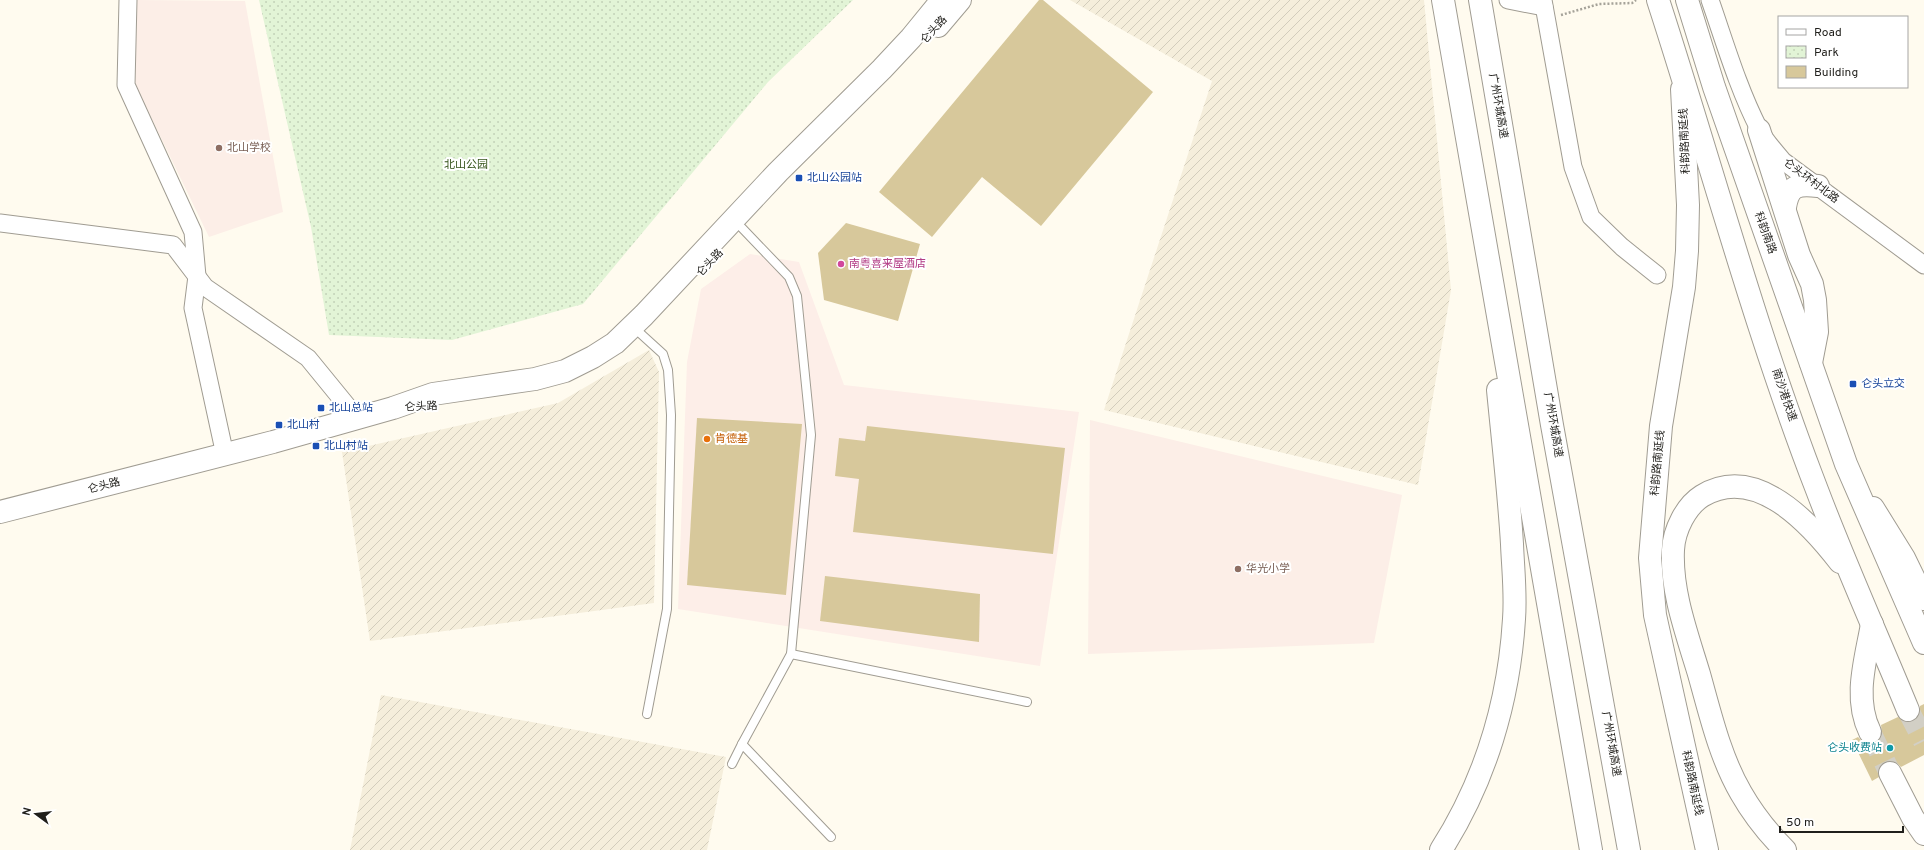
<svg xmlns="http://www.w3.org/2000/svg" width="1924" height="850" viewBox="0 0 1924 850" font-family="Overpass,'Noto Sans SC',sans-serif">
<defs>
<pattern id="industrial-furrows" width="10" height="10" patternUnits="userSpaceOnUse"><rect width="10" height="10" fill="#f5eedb"/><path d="M-1 1l2-2M0 10L10 0M9 11l2-2" fill="none" stroke="#d2ccbb"/></pattern>
<pattern id="park-dots" width="8" height="8" patternUnits="userSpaceOnUse"><rect width="8" height="8" fill="#e2f4d6"/><path d="M2 2h.1M6 6h.1" fill="none" stroke="#c2d1b7" stroke-width="1.8" stroke-linecap="round"/></pattern>
</defs>
<rect width="100%" height="100%" fill="#fffbef"/>
<path fill="#fdeee8" d="M750,254L799,262L844,385L1079,412L1040,666L678,609L687,362L701,289Z"/>
<g fill="url(#industrial-furrows)">
<path d="M1070,0H1424L1451,290L1418,485L1104,410L1212,81Z"/>
<path d="M649,350L659,372L654,603L370,641L342,452L558,403Z"/>
<path d="M381,695L726,757L707,850H350Z"/>
</g>
<g fill="#fceee7">
<path d="M137,0L245,1L283,212L209,237L135,84Z"/>
<path d="M1090,420L1402,495L1374,643L1088,654Z"/>
</g>
<path fill="url(#park-dots)" d="M259,0H853L768,82L583,304L452,340L329,335L311,227Z"/>
<g fill="#d7c89b">
<path d="M1039,0H1043L1153,92L1041,226L982,177L932,237L879,192Z"/>
<path d="M846,223L920,244L898,321L824,300L818,253Z"/>
<path d="M697,418L802,424L786,595L687,585Z"/>
<path d="M867,426L1065,448L1053,554L853,532L859,479L835,476L839,438L865,441Z"/>
<path d="M825,576L980,594L979,642L820,621Z"/>
<path d="M1924,704V755L1901,767L1896,762L1891,761L1885,762L1879,767L1878,772L1879,777L1872,781L1852,740L1858,737L1862,741L1868,744L1875,743L1880,739L1882,734L1881,725L1898,717L1906,722L1913,721L1918,717L1920,712V706Z"/>
</g>
<g fill="none" stroke-linecap="round" stroke-linejoin="round">
<g stroke="#d2cfc5" stroke-width="22" stroke-dasharray="22 11" stroke-linecap="butt">
<path d="M1908,710L1924,741"/>
<path d="M1870,732L1890,773"/>
</g>
<defs>
<g id="lane">
<path d="M641,334L663,354L668,370L671,415L667,609L647,714"/>
<path d="M791,654L1027,702"/>
<path d="M742,744L831,837"/>
<path d="M732,764L742,744L791,654L811,435L797,296L789,277L742,228"/>
</g>
<g id="street">
<path d="M128,0L126,85L193,232L197,276L193,308L225,455"/>
<path d="M1508,0L1544,7"/>
<path d="M1543,0L1573,167L1591,217L1622,247L1657,275"/>
<path d="M1710,0C1725,43 1738,88 1759,129C1765,141 1775,151 1783,161L1924,265"/>
<path d="M0,223L173,245L205,287L308,358L357,418"/>
</g>
<g id="secondary">
<path d="M938,26L960,0"/>
<path d="M0,512L273,442L393,408L433,394L535,379L565,371L593,357L615,343L644,315L778,172L882,69L911,38L942,0"/>
</g>
<g id="primary">
<path d="M1682,89L1688,205L1687,251L1684,287L1661,426L1650,558L1655,615L1707,850"/>
<path d="M1873,508L1904,558L1924,599"/>
</g>
<g id="highway">
<path d="M1443,0L1591,850"/>
<path d="M1480,0L1552,425L1629,850"/>
<path d="M1658,0C1711,163 1755,330 1817,490C1845,564 1878,637 1908,710"/>
<path d="M1687,0L1714,87L1846,464L1924,643"/>
<path d="M1759,130L1799,255L1812,284L1815,300L1817,332L1811,363"/>
<path d="M1785,207C1789,185 1797,184 1818,186"/>
<path d="M1870,732C1853,698 1866,659 1872,624"/>
<path d="M1890,773L1913,818L1924,834"/>
<path d="M1441,850C1485,781 1509,701 1514,619C1516,594 1513,569 1512,544C1509,493 1503,442 1498,390"/>
<path d="M1785,850C1768,833 1753,814 1741,793C1720,757 1710,713 1699,674C1687,634 1671,592 1673,550C1674,530 1686,506 1702,496C1756,463 1810,523 1840,562"/>
</g>
</defs>
<use href="#lane" stroke="#a09c92" stroke-width="10"/>
<use href="#street" stroke="#a09c92" stroke-width="19"/>
<use href="#secondary" stroke="#a09c92" stroke-width="24"/>
<use href="#primary" stroke="#a09c92" stroke-width="24"/>
<use href="#highway" stroke="#a09c92" stroke-width="24"/>
<path stroke="#a5a299" stroke-width="2.5" stroke-dasharray="2 2" stroke-linecap="butt" d="M1561,15L1599,4L1632,3L1636,0"/>
<use href="#lane" stroke="#fff" stroke-width="8"/>
<use href="#street" stroke="#fff" stroke-width="17"/>
<use href="#secondary" stroke="#fff" stroke-width="22"/>
<use href="#primary" stroke="#fff" stroke-width="22"/>
<use href="#highway" stroke="#fff" stroke-width="22"/>
</g>
<g fill="#8d6e63" stroke="#fff" stroke-width="1.5">
<circle cx="219" cy="148" r="4"/>
<circle cx="1238" cy="569" r="4"/>
</g>
<g fill="#1a4fb4" stroke="#fff" stroke-width="1.5">
<rect x="795" y="174" width="8" height="8" rx="2"/>
<rect x="1849" y="380" width="8" height="8" rx="2"/>
<rect x="317" y="404" width="8" height="8" rx="2"/>
<rect x="275" y="421" width="8" height="8" rx="2"/>
<rect x="312" y="442" width="8" height="8" rx="2"/>
</g>
<circle fill="#d1479c" stroke="#fff" stroke-width="1.5" cx="841" cy="264" r="4"/>
<circle fill="#e8710a" stroke="#fff" stroke-width="1.5" cx="707" cy="439" r="4"/>
<circle fill="#0f9aa8" stroke="#fff" stroke-width="1.5" cx="1890" cy="748" r="4"/>
<g text-anchor="middle" dominant-baseline="central" stroke-width="4" stroke-linejoin="round" paint-order="stroke">
<g font-size="11" fill="#201f1b" stroke="#fff">
<text transform="translate(934 30) rotate(-48)">仑头路</text>
<text transform="translate(1498 106) rotate(80)">广州环城高速</text>
<text transform="translate(1685 141) rotate(-92)">科韵路南延线</text>
<text transform="translate(1811 181) rotate(37)">仑头环村北路</text>
<text transform="translate(1765 233) rotate(70)">科韵南路</text>
<text transform="translate(710 263) rotate(-47)">仑头路</text>
<text transform="translate(1784 395) rotate(71)">南沙港快速</text>
<text transform="translate(421 407) rotate(-3)">仑头路</text>
<text transform="translate(1553 425) rotate(80)">广州环城高速</text>
<text transform="translate(1658 463) rotate(-85)">科韵路南延线</text>
<text transform="translate(104 486) rotate(-14)">仑头路</text>
<text transform="translate(1611 744) rotate(80)">广州环城高速</text>
<text transform="translate(1692 783) rotate(78)">科韵路南延线</text>
</g>
<g font-size="11" fill="#785e54" stroke="#fff" text-anchor="start">
<text x="227" y="148">北山学校</text>
<text x="1246" y="569">华光小学</text>
</g>
<g font-size="11" fill="#35531a" stroke="#fff">
<text x="466" y="165">北山公园</text>
</g>
<g font-size="11" fill="#164399" stroke="#fff" text-anchor="start">
<text x="807" y="178">北山公园站</text>
<text x="1861" y="384">仑头立交</text>
<text x="329" y="408">北山总站</text>
<text x="287" y="425">北山村</text>
<text x="324" y="446">北山村站</text>
</g>
<g font-size="11" fill="#b23c85" stroke="#fff" text-anchor="start">
<text x="849" y="264">南粤喜来屋酒店</text>
</g>
<g font-size="11" fill="#c56008" stroke="#fff" text-anchor="start">
<text x="715" y="439">肯德基</text>
</g>
<g font-size="11" fill="#0d838f" stroke="#fff" text-anchor="end">
<text x="1882" y="748">仑头收费站</text>
</g>
</g>
<rect x="1778" y="16" width="130" height="72" fill="#ffffff" stroke="#a6a5a4"/>
<rect x="1786" y="29" width="20" height="6" fill="#ffffff" stroke="#a6a5a4"/>
<text x="1814" y="36" font-size="12" fill="#201f1b">Road</text>
<rect x="1786" y="46" width="20" height="12" fill="url(#park-dots)" stroke="#a6a5a4"/>
<text x="1814" y="56" font-size="12" fill="#201f1b">Park</text>
<rect x="1786" y="66" width="20" height="12" fill="#d7c89b" stroke="#a6a5a4"/>
<text x="1814" y="76" font-size="12" fill="#201f1b">Building</text>
<g transform="translate(36 814) rotate(285)" stroke="#ffffff" stroke-width="3" paint-order="stroke">
<path d="M0-3L7 15L0 10L-7 15Z" fill="#201f1b"/>
<text y="-6" font-size="11" font-weight="bold" text-anchor="middle" fill="#201f1b">N</text>
</g>
<path d="M1780 826v6h123v-6" fill="none" stroke="#201f1b" stroke-width="2"/>
<text x="1786" y="826" font-size="12" fill="#201f1b" stroke="#ffffff" stroke-width="3" paint-order="stroke">50 m</text>
</svg>
